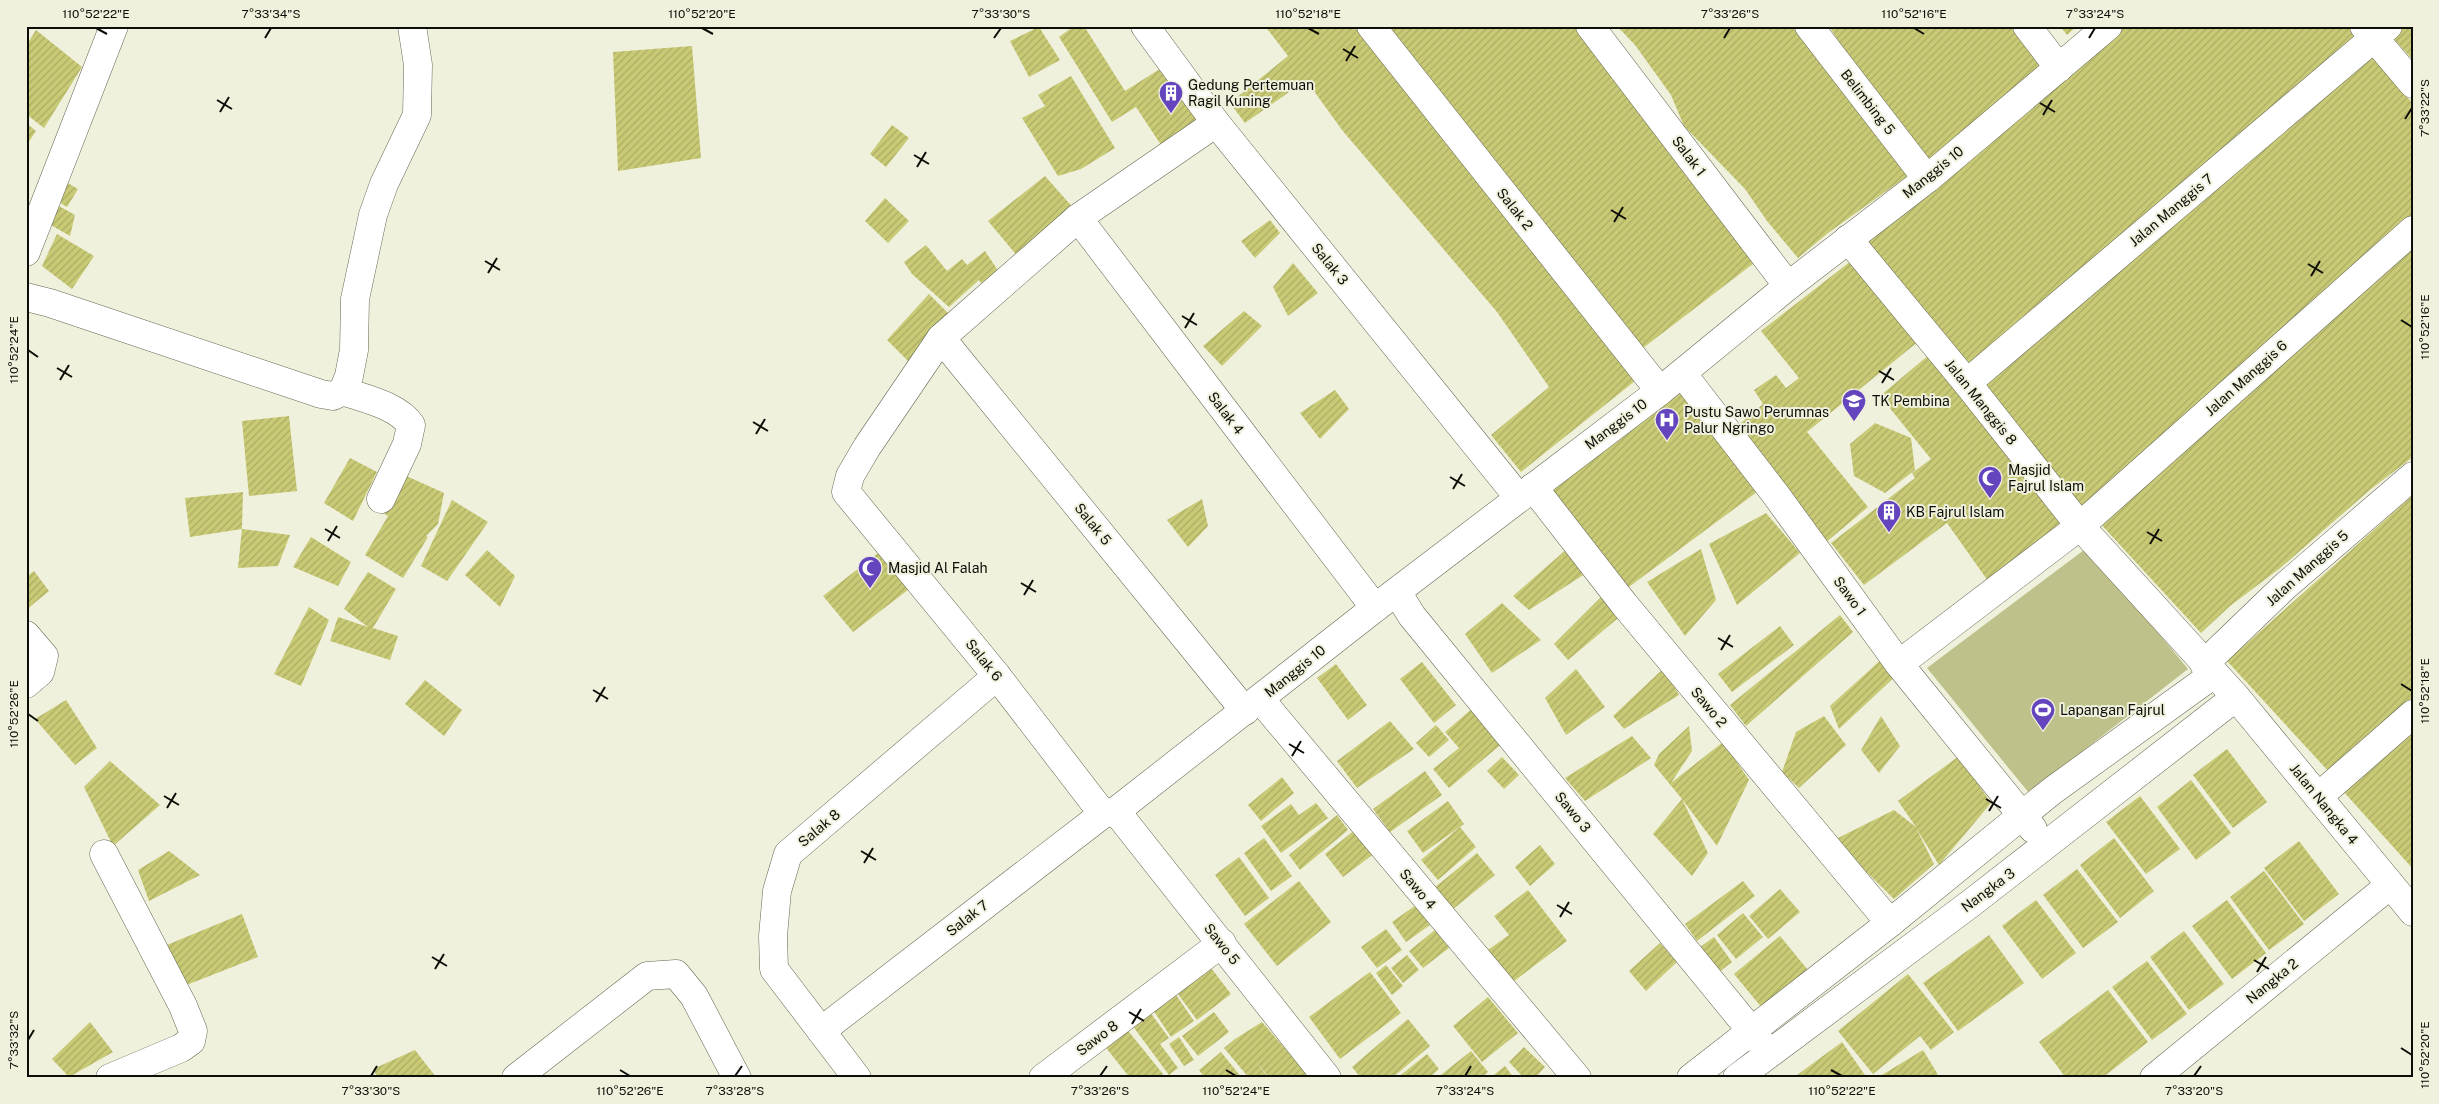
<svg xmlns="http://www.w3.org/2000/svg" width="2439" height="1104" viewBox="0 0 2439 1104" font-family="'Public Sans',sans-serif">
<defs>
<pattern id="building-hatch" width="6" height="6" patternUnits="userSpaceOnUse" patternTransform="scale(1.25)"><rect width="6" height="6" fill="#c8ca75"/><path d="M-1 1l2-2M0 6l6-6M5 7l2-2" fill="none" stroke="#abac64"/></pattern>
</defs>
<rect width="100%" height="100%" fill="#f0f1dd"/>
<path fill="#bfc18b" d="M2088,547L2188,669L2029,793L1927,668Z"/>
<g fill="url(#building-hatch)">
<path d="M1074,26H1084L1125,91L1163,67L1207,122L1163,148L1136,107L1112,122L1059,37Z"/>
<path d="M1265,26H1363L1635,381L1521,472L1491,435L1549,387L1497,312L1342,130L1306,80L1245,123L1230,103L1288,56Z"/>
<path d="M1386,26H1578L1758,260L1643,348Z"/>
<path d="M1617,26H1797L1910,174L1828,233L1798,258L1767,221L1745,189L1684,126L1671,95L1635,45Z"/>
<path d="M1829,26H2015L2045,62L1928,161L1854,66Z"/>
<path d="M2060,26H2077L2067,35Z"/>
<path d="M2123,26H2352L2361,36L1968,370L1865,244Z"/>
<path d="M2401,26H2413V60L2391,36Z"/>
<path d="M1039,27L1060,60L1029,77L1010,41Z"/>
<path d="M36,30L82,67L44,128L26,114V46Z"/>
<path d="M692,46L701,158L618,171L613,52Z"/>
<path d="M2369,52L2413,104V221L2084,508L1984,385Z"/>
<path d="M1071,76L1115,148L1081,169L1058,176L1022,118L1045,106L1038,95Z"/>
<path d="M26,123L36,131L26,146Z"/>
<path d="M892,125L909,138L886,167L870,154Z"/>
<path d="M1045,176L1076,211L1019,258L988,221Z"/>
<path d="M59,178L78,189L67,207L49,196Z"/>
<path d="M885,198L909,221L888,243L865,221Z"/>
<path d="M52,202L75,215L70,236L42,220Z"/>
<path d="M1270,220L1280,233L1255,258L1241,241Z"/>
<path d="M57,234L94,256L72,289L42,266Z"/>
<path d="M926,245L947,271L962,259L967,265L985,251L999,272L981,283L979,280L949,307L912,274L904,262Z"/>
<path d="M2413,247V457L2371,489L2279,569L2230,606L2201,633L2098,521Z"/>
<path d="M1851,261L1919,341L1807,432L1868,507L1824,544L1735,428L1763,404L1754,390L1776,375L1786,388L1799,378L1761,331Z"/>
<path d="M1293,263L1318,293L1288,316L1273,287Z"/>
<path d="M929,294L951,316L909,362L887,340Z"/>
<path d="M1244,311L1262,326L1222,366L1203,346Z"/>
<path d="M1930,354L2066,521L1988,581L1947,523L1864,585L1831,543L1915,478L1912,473L1931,459L1880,396Z"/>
<path d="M1335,390L1349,409L1320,439L1300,413Z"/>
<path d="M1684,391L1757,492L1622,592L1543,492Z"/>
<path d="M289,416L297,491L249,496L242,421Z"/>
<path d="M1875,423L1911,438L1915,470L1885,493L1854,476L1850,444Z"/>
<path d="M350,458L377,472L353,521L324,503Z"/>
<path d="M402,474L444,493L438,524L426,536L428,537L403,578L365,555L388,516L380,511Z"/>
<path d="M243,492L242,529L190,537L185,498Z"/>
<path d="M2413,495V701L2330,773L2227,661Z"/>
<path d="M1202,499L1208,526L1188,547L1167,520Z"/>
<path d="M452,500L488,522L447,581L421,566Z"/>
<path d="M1766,513L1800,553L1737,605L1709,544Z"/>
<path d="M242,529L290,535L278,566L238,568Z"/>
<path d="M311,537L351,562L338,586L293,567Z"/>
<path d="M886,547L917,583L853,632L823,596Z"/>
<path d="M1568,548L1591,570L1529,610L1513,596Z"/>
<path d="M1701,549L1716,600L1685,636L1647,582Z"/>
<path d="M487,550L515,576L500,607L465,575Z"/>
<path d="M34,571L49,591L26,610V577Z"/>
<path d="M368,572L396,589L373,628L398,636L390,660L330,641L338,617L368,627L344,609Z"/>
<path d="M1605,593L1623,614L1568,660L1554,644Z"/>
<path d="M1502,603L1541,640L1492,673L1465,634Z"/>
<path d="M309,607L329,620L301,686L274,674Z"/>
<path d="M1840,615L1853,632L1746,726L1730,705Z"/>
<path d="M1780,626L1794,645L1732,692L1718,674Z"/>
<path d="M1884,657L1899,673L1839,729L1830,706Z"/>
<path d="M1422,662L1456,705L1434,723L1400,679Z"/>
<path d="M1336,664L1367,705L1348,720L1317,678Z"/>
<path d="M1664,668L1679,695L1624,729L1613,716Z"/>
<path d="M1576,669L1605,707L1566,735L1545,698Z"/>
<path d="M425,680L462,710L444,736L405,704Z"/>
<path d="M66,700L97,748L75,765L35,719Z"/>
<path d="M1474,707L1504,742L1449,788L1433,769L1459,748L1445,732Z"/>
<path d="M1824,716L1846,745L1799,788L1782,772L1796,732Z"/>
<path d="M1881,716L1900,746L1879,773L1861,750Z"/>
<path d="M1390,721L1414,749L1357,788L1337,761Z"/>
<path d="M1436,725L1449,740L1429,757L1416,743Z"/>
<path d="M1689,726L1692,751L1671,783L1723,742L1749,780L1717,846L1682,799L1708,853L1692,876L1653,834L1682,799L1654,765L1659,754Z"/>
<path d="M2413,732V869L2343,791Z"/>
<path d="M1632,736L1651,758L1585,801L1565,778Z"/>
<path d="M2227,749L2267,802L2233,828L2193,775Z"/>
<path d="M1959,756L1991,803L1939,865L1916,828L1934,864L1894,899L1834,840L1894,810L1916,827L1898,801Z"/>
<path d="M1502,757L1519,775L1504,789L1487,771Z"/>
<path d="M110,761L160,805L113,846L84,787Z"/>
<path d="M1425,771L1442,795L1390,832L1373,809Z"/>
<path d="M1282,777L1294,793L1261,821L1248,805Z"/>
<path d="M2191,780L2231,833L2196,860L2157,807Z"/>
<path d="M2140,796L2180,849L2146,874L2106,822Z"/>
<path d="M1448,801L1464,824L1423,853L1407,831Z"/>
<path d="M1316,803L1328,818L1281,853L1261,826L1291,804L1299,815Z"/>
<path d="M1337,815L1348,830L1300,870L1289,855Z"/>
<path d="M1460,827L1476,847L1438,880L1421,860Z"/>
<path d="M1356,829L1375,853L1343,877L1325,854Z"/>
<path d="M1264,838L1292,876L1271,891L1244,853Z"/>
<path d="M2114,838L2154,891L2120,918L2080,865Z"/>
<path d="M2299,841L2339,894L2304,921L2264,868Z"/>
<path d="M1540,845L1555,864L1530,886L1515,867Z"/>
<path d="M169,851L200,875L149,901L138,870Z"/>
<path d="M1477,853L1495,875L1452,910L1434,888Z"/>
<path d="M1239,857L1269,898L1245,916L1215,875Z"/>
<path d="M2077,869L2118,922L2083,948L2043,895Z"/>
<path d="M2264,871L2304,924L2269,950L2230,897Z"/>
<path d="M1299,881L1331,922L1277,966L1244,924Z"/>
<path d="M1743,881L1755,896L1697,941L1685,924Z"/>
<path d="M1780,889L1800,912L1768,939L1749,916Z"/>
<path d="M1528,890L1567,941L1509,985L1485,952L1509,935L1494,916Z"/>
<path d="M2036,900L2076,953L2042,979L2002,926Z"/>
<path d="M2227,900L2266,953L2232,979L2192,926Z"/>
<path d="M1416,905L1430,925L1406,942L1392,922Z"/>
<path d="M1743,913L1763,937L1736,959L1717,935Z"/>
<path d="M242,914L258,957L184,986L162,947Z"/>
<path d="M1386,929L1402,950L1377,968L1361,947Z"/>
<path d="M1435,930L1449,948L1423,968L1409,951Z"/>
<path d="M2184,931L2224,984L2189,1010L2150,957Z"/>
<path d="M1989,935L2024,983L1958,1031L1923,983Z"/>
<path d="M1780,936L1808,970L1762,1008L1734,974Z"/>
<path d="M1714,937L1732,962L1718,973L1700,947Z"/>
<path d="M1660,943L1677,962L1646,991L1629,971Z"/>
<path d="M1407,955L1419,970L1403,983L1391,968Z"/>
<path d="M2147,961L2187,1014L2152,1040L2112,987Z"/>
<path d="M1208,964L1231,994L1197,1020L1175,990Z"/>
<path d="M1386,965L1403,986L1392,995L1376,973Z"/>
<path d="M1370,972L1401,1013L1340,1059L1309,1017Z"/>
<path d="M1908,974L1954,1032L1931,1050L1920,1036L1873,1074L1838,1031Z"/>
<path d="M1172,989L1194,1021L1171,1037L1149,1004Z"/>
<path d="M2108,990L2148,1042L2102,1078H2066L2039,1042Z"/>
<path d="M1488,997L1518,1033L1482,1062L1453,1026Z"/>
<path d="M1147,1008L1169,1038L1160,1044L1178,1068L1169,1075L1129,1021Z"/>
<path d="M1214,1012L1229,1032L1198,1056L1182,1036Z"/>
<path d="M1408,1019L1430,1046L1392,1078H1361L1352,1067Z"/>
<path d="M90,1022L113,1052L69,1077L52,1059Z"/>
<path d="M1121,1022L1163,1074L1159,1078H1130L1099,1039Z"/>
<path d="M1262,1022L1308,1075L1305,1078H1270L1255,1061L1269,1078H1249L1224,1048L1235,1039Z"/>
<path d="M1179,1037L1194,1060L1184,1066L1169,1044Z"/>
<path d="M1842,1042L1867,1078H1793Z"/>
<path d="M1524,1047L1545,1067L1535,1078H1524L1509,1062Z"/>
<path d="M415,1050L436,1077L378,1078L373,1069Z"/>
<path d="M1923,1050L1940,1078H1877Z"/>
<path d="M1471,1051L1488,1072L1481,1078H1437Z"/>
<path d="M1221,1052L1242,1078H1205L1199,1070Z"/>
<path d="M1427,1054L1439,1069L1429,1078H1397Z"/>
<path d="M1505,1066L1514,1078H1490Z"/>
</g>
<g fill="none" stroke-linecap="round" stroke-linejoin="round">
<defs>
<g id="street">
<path d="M1145,26L1216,123L1519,498"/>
<path d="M1371,26L1660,391"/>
<path d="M1590,26L1788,286"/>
<path d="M1809,26L1927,179"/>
<path d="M2027,26L2059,68"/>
<path d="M2364,26L2413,84"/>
<path d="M1078,218L1375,608"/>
<path d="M1848,239L1967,383L2080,526L2236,697L2413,912"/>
<path d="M26,252L114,26"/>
<path d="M26,297L50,303L321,394L333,396L343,391L349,376L354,350L355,299L373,215L384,184L417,115L418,65L412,26"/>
<path d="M941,338L1245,711"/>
<path d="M1682,373L1776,495L1899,664L2033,829"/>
<path d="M1967,383L2388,26"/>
<path d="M343,391C365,399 397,405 411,425L407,444L381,499"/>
<path d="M1533,487L1624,604L1890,923"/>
<path d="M1397,592L1412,616L1762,1044"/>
<path d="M26,635L44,656L40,672L26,684"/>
<path d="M1899,664L2080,526L2413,230"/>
<path d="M2204,664L2284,587L2413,476"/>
<path d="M1260,699L1577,1078"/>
<path d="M2318,797L2413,714"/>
<path d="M1116,811L1327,1078"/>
<path d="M1103,814L997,676L846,492L850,476L867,447L941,338L1078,218L1216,123"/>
<path d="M104,854L183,1006L193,1031L191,1041L181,1048L110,1078"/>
<path d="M821,1031L1103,814L1116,811L1375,608L1660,391L1788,286L1927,179L2108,26"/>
<path d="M516,1078L647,976L676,974L694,996L737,1078"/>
<path d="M857,1078L774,969L773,936L777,891L788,854L997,676"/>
<path d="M1043,1078L1222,943"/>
<path d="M1691,1078L1890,923L2052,791L2214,674"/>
<path d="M1737,1078L1970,904L2236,697"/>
<path d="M2154,1078L2390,885"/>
</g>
</defs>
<use href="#street" stroke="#656654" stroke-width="29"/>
<use href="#street" stroke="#fff" stroke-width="28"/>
</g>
<path fill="none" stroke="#0e0e08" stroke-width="2" d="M96,28L107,34M702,28L713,34M1308,28L1319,34M1914,28L1924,34M265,38L271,28M994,38L1001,28M1724,38L1730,28M2089,38L2095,28M1343,49L1358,58M1346,61L1355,46M217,100L232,109M2040,103L2055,112M220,112L229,97M2043,115L2052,100M2405,119L2412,108M914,155L929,164M917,167L926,152M1611,210L1626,219M1614,222L1623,207M485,261L500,270M2308,264L2323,273M488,273L497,258M2311,276L2320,261M1182,316L1197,325M2401,320L2412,327M1185,328L1194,313M28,350L38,357M57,368L72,377M1879,371L1894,380M60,380L69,365M1882,383L1891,368M753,422L768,431M756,434L765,419M1450,477L1465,486M1453,489L1462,474M325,529L340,538M2147,532L2162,541M328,541L337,526M2150,544L2159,529M1021,583L1036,592M1024,595L1033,580M1718,638L1733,647M1721,650L1730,635M2401,684L2412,691M593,690L608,699M596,702L605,687M28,714L38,721M1289,744L1304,753M1292,756L1301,741M164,796L179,805M1986,799L2001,808M167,808L176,793M1989,811L1998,796M861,851L876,860M864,863L873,848M1557,905L1572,914M1560,917L1569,902M432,957L447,966M2254,960L2269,969M435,969L444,954M2257,972L2266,957M1129,1012L1144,1021M1132,1024L1141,1009M28,1040L34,1030M2401,1048L2412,1055M620,1070L630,1076M1226,1070L1236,1076M1831,1070L1842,1076M371,1076L377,1066M735,1076L742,1066M1100,1076L1107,1066M1465,1076L1471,1066M2194,1076L2201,1066"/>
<defs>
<symbol id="building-pin" viewBox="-11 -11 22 30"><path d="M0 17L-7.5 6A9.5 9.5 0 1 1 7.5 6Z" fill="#6445be" stroke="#f0f1dd"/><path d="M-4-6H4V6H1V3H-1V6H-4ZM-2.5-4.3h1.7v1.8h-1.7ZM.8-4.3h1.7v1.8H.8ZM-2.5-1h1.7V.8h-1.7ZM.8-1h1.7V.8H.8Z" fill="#fff"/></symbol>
<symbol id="school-pin" viewBox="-11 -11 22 30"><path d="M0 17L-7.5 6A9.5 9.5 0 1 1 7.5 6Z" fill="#6445be" stroke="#f0f1dd"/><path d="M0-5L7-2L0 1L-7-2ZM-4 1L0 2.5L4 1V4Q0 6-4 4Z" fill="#fff"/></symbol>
<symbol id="hospital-pin" viewBox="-11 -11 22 30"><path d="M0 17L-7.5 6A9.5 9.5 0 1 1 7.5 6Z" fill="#6445be" stroke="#f0f1dd"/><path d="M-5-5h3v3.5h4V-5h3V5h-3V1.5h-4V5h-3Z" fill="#fff"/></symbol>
<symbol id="mosque-pin" viewBox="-11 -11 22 30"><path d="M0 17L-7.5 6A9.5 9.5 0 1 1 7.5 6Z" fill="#6445be" stroke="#f0f1dd"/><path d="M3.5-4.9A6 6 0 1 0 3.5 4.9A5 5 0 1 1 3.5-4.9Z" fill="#fff"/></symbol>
<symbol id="stadium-pin" viewBox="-11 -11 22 30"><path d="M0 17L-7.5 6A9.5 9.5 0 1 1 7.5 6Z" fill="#6445be" stroke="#f0f1dd"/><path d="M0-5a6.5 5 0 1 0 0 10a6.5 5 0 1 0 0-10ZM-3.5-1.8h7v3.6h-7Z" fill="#fff"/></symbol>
</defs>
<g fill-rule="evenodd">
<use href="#building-pin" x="1157" y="79" width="28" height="38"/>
<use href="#school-pin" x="1840" y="387" width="28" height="38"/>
<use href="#hospital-pin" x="1653" y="406" width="28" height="38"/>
<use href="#mosque-pin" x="1976" y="464" width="28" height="38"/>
<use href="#building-pin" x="1875" y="498" width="28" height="38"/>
<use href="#mosque-pin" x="856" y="554" width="28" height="38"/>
<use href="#stadium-pin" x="2029" y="696" width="28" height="38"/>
</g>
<g text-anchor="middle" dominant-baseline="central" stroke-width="4" stroke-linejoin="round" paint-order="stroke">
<g font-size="14" fill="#0e0e08" stroke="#f0f1dd" text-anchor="start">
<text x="1188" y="85">Gedung Pertemuan<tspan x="1188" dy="16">Ragil Kuning</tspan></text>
<text x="1872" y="401">TK Pembina</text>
<text x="1684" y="412">Pustu Sawo Perumnas<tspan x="1684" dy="16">Palur Ngringo</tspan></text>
<text x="2008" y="470">Masjid<tspan x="2008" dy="16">Fajrul Islam</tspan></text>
<text x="1906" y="512">KB Fajrul Islam</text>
<text x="888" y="568">Masjid Al Falah</text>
<text x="2060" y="710">Lapangan Fajrul</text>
</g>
<g font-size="14" fill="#0e0e08" stroke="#f0f1dd">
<text transform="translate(1868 102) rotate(52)">Belimbing 5</text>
<text transform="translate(1689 156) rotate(53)">Salak 1</text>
<text transform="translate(1933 172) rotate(-39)">Manggis 10</text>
<text transform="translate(1515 209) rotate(52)">Salak 2</text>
<text transform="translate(2171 210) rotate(-40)">Jalan Manggis 7</text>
<text transform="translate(1330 264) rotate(51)">Salak 3</text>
<text transform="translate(2246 378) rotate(-42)">Jalan Manggis 6</text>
<text transform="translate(1981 402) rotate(51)">Jalan Manggis 8</text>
<text transform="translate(1226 413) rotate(53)">Salak 4</text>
<text transform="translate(1616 424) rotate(-37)">Manggis 10</text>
<text transform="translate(1093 524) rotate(51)">Salak 5</text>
<text transform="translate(2307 568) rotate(-42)">Jalan Manggis 5</text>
<text transform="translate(1850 596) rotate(54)">Sawo 1</text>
<text transform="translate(984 660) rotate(51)">Salak 6</text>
<text transform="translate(1295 671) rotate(-39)">Manggis 10</text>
<text transform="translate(1709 707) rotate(50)">Sawo 2</text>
<text transform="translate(2324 804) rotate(51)">Jalan Nangka 4</text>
<text transform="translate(1573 812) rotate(51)">Sawo 3</text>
<text transform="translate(819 828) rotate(-40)">Salak 8</text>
<text transform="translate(1418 889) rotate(50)">Sawo 4</text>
<text transform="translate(1988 890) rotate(-37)">Nangka 3</text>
<text transform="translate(967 918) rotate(-38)">Salak 7</text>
<text transform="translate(1222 944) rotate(52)">Sawo 5</text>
<text transform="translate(2272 981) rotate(-39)">Nangka 2</text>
<text transform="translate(1097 1038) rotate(-37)">Sawo 8</text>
</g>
</g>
<rect width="2439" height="1104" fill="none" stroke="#f0f1dd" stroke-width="55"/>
<rect x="28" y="28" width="2384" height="1048" fill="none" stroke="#0e0e08" stroke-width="2"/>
<g font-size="12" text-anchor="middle" fill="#0e0e08">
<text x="96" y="18">110°52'22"E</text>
<text x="271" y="18">7°33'34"S</text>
<text x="702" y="18">110°52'20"E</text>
<text x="1001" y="18">7°33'30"S</text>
<text x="1308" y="18">110°52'18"E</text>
<text x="1730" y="18">7°33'26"S</text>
<text x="1914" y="18">110°52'16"E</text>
<text x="2095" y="18">7°33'24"S</text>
<text transform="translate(2425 108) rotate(-90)" y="4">7°33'22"S</text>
<text transform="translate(2425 327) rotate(-90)" y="4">110°52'16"E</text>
<text transform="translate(14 350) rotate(-90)" y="4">110°52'24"E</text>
<text transform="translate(2425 691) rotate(-90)" y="4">110°52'18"E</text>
<text transform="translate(14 714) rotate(-90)" y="4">110°52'26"E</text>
<text transform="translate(14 1040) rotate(-90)" y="4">7°33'32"S</text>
<text transform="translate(2425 1055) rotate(-90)" y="4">110°52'20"E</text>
<text x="371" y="1095">7°33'30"S</text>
<text x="630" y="1095">110°52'26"E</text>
<text x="735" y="1095">7°33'28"S</text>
<text x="1100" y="1095">7°33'26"S</text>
<text x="1236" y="1095">110°52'24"E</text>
<text x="1465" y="1095">7°33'24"S</text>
<text x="1842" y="1095">110°52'22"E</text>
<text x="2194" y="1095">7°33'20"S</text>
</g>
</svg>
